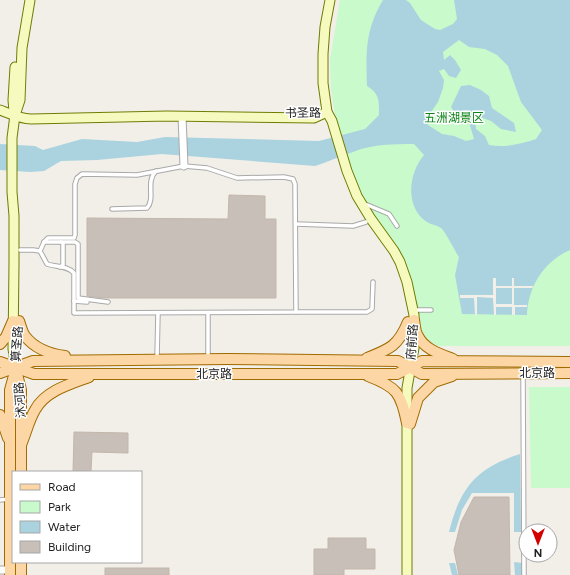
<svg xmlns="http://www.w3.org/2000/svg" width="570" height="575" viewBox="0 0 570 575" font-family="Figtree,'Noto Sans SC',sans-serif">
<rect width="100%" height="100%" fill="#f2efe9"/>
<g fill="#c8facc">
<path d="M340,0H570V346H437L423,337L417,319L412,284L395,245L372,215L349,166L337,130L331,89L330,60Z"/>
<path d="M529,387H570V488H531Z"/>
</g>
<g fill="#aad3df" fill-rule="evenodd">
<path d="M383,0H406L410,3L421,20L435,29L440,30L453,24L457,19L454,0H570V250C544,261 528,287 527,315L462,314L455,275L459,257C455,251 445,231 441,228C435,224 430,225 424,220C405,204 409,173 424,155L414,144C393,144 372,144 353,152C340,156 328,162 315,166L162,154L97,160L61,161L44,171L30,172L0,170V144L35,146L43,150L82,139L137,142L165,137L319,141L365,129L379,115C379,101 380,94 367,86C366,53 365,30 383,0ZM459,40L469,47L485,49L497,55L508,66L521,102L542,130L536,139C521,144 505,148 489,145L485,136L476,129L475,118H483L491,121L501,129L516,132L514,123L492,108L489,96L481,90L470,85L461,86L451,107L458,118L468,119L474,139L466,141L454,136L442,134L428,125L431,112L438,102L443,88L444,80L439,71L444,69L449,76L456,78L461,70L455,60L450,55L444,60L443,52Z"/>
<path d="M520,454L521,532H514V493H472L462,510L455,532H449C460,488 476,468 520,454Z"/>
<path d="M514,562L522,563V575H515Z"/>
<path d="M449,563H455L458,575H452Z"/>
</g>
<path fill="#f2efe9" fill-rule="evenodd" d="M493,278H496V286H512V278H514V286H534L532,288H514V305H527V307H515V315H512V307H496V315H494L493,298L477,297V315H475L474,298H460V295H493ZM496,288H512V304H496Z"/>
<g fill="#c7bfb8" stroke="#c4b6ab">
<path d="M229,195L265,196V219H276V298H103L87,296V218L228,219Z"/>
<path d="M74,432L128,433V453L92,452L91,472H73Z"/>
<path d="M474,497H509L510,575H459L454,550L461,522Z"/>
<path d="M328,538H366V549H375V569H344V575H314V549H328Z"/>
<rect x="105" y="568" width="64" height="7"/>
</g>
<g fill="none" stroke-linecap="round" stroke-linejoin="round">
<defs>
<g id="lane">
<path d="M184,166L207,168L237,178L284,177L293,179L295,184L296,312L74,313V273C67,265 55,267 47,264L40,251L44,242L48,238H74L75,235V184L77,178L82,174L137,175Z"/>
<path d="M365,204L389,214L397,226"/>
<path d="M112,209L147,208C156,198 145,182 156,171"/>
<path d="M296,224L353,226L366,222"/>
<path d="M44,242H75L78,244V298L108,302"/>
<path d="M20,250H33L40,251"/>
<path d="M60,267L63,265V243L61,242"/>
<path d="M74,301L87,302"/>
<path d="M414,310H431"/>
<path d="M296,312H367L372,309L373,282"/>
<path d="M208,313V358"/>
<path d="M157,358L158,313"/>
<path d="M523,374L524,575"/>
<path d="M0,500L9,499"/>
</g>
<g id="street">
<path d="M182,116L184,166"/>
<path d="M0,570H10"/>
</g>
<g id="secondary">
<path d="M330,0L325,27L323,54V83L327,112L332,121L347,171L357,196L371,219L394,251L400,262L407,282L414,315V348L407,388V575"/>
<path d="M0,110C10,114 21,119 31,119L167,116L314,118L327,112"/>
<path d="M14,112L13,100L15,67"/>
<path d="M16,368L13,349L14,263V216L12,192V138L15,115L20,100L22,48L30,0"/>
</g>
<g id="primary">
<path d="M414,320C415,325 415,332 418,336C424,349 440,354 453,359"/>
<path d="M19,321C21,326 22,332 25,336C35,349 50,354 65,356"/>
<path d="M0,344L6,337L13,321"/>
<path d="M367,358C390,349 398,346 408,322"/>
<path d="M0,362L34,374H397L422,361L570,362"/>
<path d="M16,370L21,390V472"/>
<path d="M0,373L33,361L227,359L398,361L422,374L570,373"/>
<path d="M368,376C397,387 401,393 407,423"/>
<path d="M0,415L8,438"/>
<path d="M410,424L418,398L434,382L452,376"/>
<path d="M21,445C26,433 29,420 35,410C45,391 70,384 89,377"/>
<path d="M21,562V575"/>
<path d="M10,575V390L16,368"/>
</g>
</defs>
<use href="#lane" stroke="#a9a9a9" stroke-width="5.5"/>
<use href="#street" stroke="#a9a9a9" stroke-width="9"/>
<use href="#secondary" stroke="#707d05" stroke-width="11"/>
<use href="#primary" stroke="#a06b00" stroke-width="12"/>
<use href="#lane" stroke="#fff" stroke-width="3.5"/>
<use href="#street" stroke="#fff" stroke-width="7"/>
<use href="#secondary" stroke="#f7fabf" stroke-width="9"/>
<use href="#primary" stroke="#fcd6a4" stroke-width="10"/>
</g>
<g text-anchor="middle" dominant-baseline="central" stroke-width="3" stroke-linejoin="round" paint-order="stroke">
<g font-size="12" fill="#222" stroke="#fff">
<text transform="translate(303 113) rotate(-1)">书圣路</text>
<text transform="translate(412 342) rotate(-86)">府前路</text>
<text transform="translate(17 344) rotate(-86)">算圣路</text>
<text x="537" y="373">北京路</text>
<text x="214" y="374">北京路</text>
<text transform="translate(20 400) rotate(-94)">沭河路</text>
</g>
<g font-size="12" fill="#0c8416" stroke="#fff">
<text x="454" y="118">五洲湖景区</text>
</g>
</g>
<rect x="12" y="471" width="130" height="92" fill="#ffffff" stroke="#a7a7a7"/>
<rect x="20" y="484" width="20" height="6" fill="#fcd6a4" stroke="#a7a7a7"/>
<text x="48" y="491" font-size="12" fill="#222222">Road</text>
<rect x="20" y="501" width="20" height="12" fill="#c8facc" stroke="#a7a7a7"/>
<text x="48" y="511" font-size="12" fill="#222222">Park</text>
<rect x="20" y="521" width="20" height="12" fill="#aad3df" stroke="#a7a7a7"/>
<text x="48" y="531" font-size="12" fill="#222222">Water</text>
<rect x="20" y="541" width="20" height="12" fill="#c7bfb8" stroke="#a7a7a7"/>
<text x="48" y="551" font-size="12" fill="#222222">Building</text>
<g transform="translate(538 543) rotate(180)"><circle r="19" fill="#ffffff" stroke="#a7a7a7"/>
<path d="M0-3L7 15L0 10L-7 15Z" fill="#d40000"/>
<text y="-6" font-size="11" font-weight="bold" text-anchor="middle" fill="#222222">N</text>
</g>
</svg>
